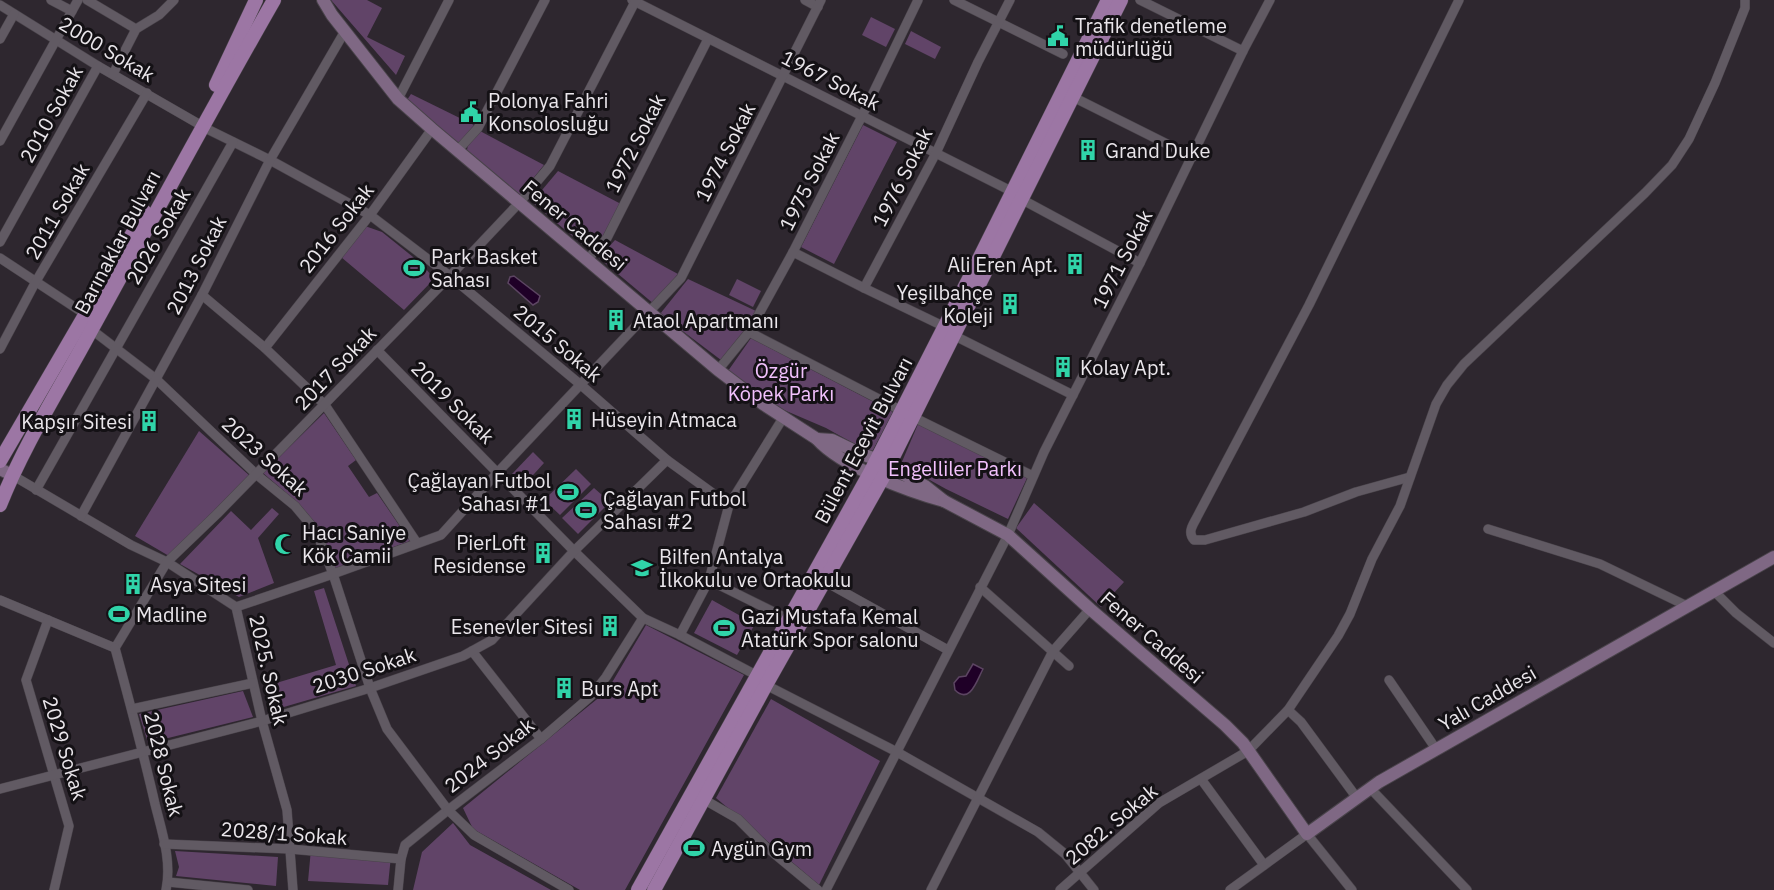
<svg xmlns="http://www.w3.org/2000/svg" width="1774" height="890" viewBox="0 0 1774 890" font-family="'IBM Plex Sans',sans-serif">
<rect width="100%" height="100%" fill="#2e272f"/>
<g fill="#614468">
<path d="M331,0H367L382,8L367,37L405,56L396,75Z"/>
<path d="M871,17L895,29L886,47L862,35Z"/>
<path d="M911,31L941,47L935,59L905,44Z"/>
<path d="M411,94L474,125L459,144L407,100Z"/>
<path d="M863,125L897,142L834,264L801,247Z"/>
<path d="M480,131L544,165L519,196L467,150L468,144Z"/>
<path d="M558,171L621,204L603,236L589,250L532,202Z"/>
<path d="M365,226L382,232L423,265L434,279L404,310L341,257Z"/>
<path d="M615,240L678,274L654,304L599,258Z"/>
<path d="M688,279L756,311L745,330L721,360L660,314Z"/>
<path d="M737,279L761,291L753,307L729,295Z"/>
<path d="M751,338L893,412L873,450L869,452L826,428L770,404L728,371Z"/>
<path d="M324,413L356,460L348,466L369,497L377,493L410,541L335,569L318,526L299,504L263,473Z"/>
<path d="M918,424L1027,478L1008,519L946,489L901,464Z"/>
<path d="M199,431L250,476L169,556L135,536Z"/>
<path d="M533,452L544,463L524,485L512,474Z"/>
<path d="M576,469L591,484L560,515L544,500Z"/>
<path d="M594,488L610,502L578,534L562,518Z"/>
<path d="M1034,503L1124,582L1101,607L1016,528Z"/>
<path d="M272,508L279,514L258,538L274,583L239,597L180,564L231,511L251,530Z"/>
<path d="M324,588L356,686L270,711L263,687L336,665L314,591Z"/>
<path d="M712,600L755,624L737,655L694,633Z"/>
<path d="M646,625L744,675L625,890H580L473,829L463,808L607,691Z"/>
<path d="M243,691L253,717L148,743L139,714Z"/>
<path d="M771,699L880,761L819,885L716,798Z"/>
<path d="M453,823L470,845L551,890H413L422,852Z"/>
<path d="M311,849L391,856L388,885L308,881Z"/>
<path d="M175,851L278,857L276,886L176,876L179,867Z"/>
</g>
<g fill="#1f0027" stroke="#5c4562" stroke-width="1.5">
<path d="M514,276L540,296L538,302L533,305L508,283L510,277Z"/>
<path d="M973,664L983,669C977,680 970,705 955,690L954,683L959,677L966,676Z"/>
</g>
<g fill="none" stroke-linecap="round" stroke-linejoin="round">
<defs>
<g id="street">
<path d="M51,0L72,11"/>
<path d="M87,0L136,29"/>
<path d="M632,0L1013,192"/>
<path d="M805,0L818,7"/>
<path d="M954,0L1063,54"/>
<path d="M1140,0L1243,51"/>
<path d="M0,5L98,66L197,123"/>
<path d="M0,39L14,14"/>
<path d="M113,74L136,29L159,15L174,0"/>
<path d="M1073,97L1193,157"/>
<path d="M398,99L449,0"/>
<path d="M203,127L270,160L370,215L450,276L581,385L667,460L729,505"/>
<path d="M0,141L78,0"/>
<path d="M458,150L478,128L545,0"/>
<path d="M1021,199L1140,263"/>
<path d="M0,242L98,66"/>
<path d="M793,252L864,288"/>
<path d="M0,258L85,314"/>
<path d="M587,260L607,238L708,39"/>
<path d="M202,295L265,348L325,405L417,543"/>
<path d="M945,327L864,288L936,153L978,62L1010,0"/>
<path d="M92,330L156,379L257,475L295,506L316,531L333,574L370,688L387,729L448,810L405,845L401,859L398,890"/>
<path d="M749,332L902,411"/>
<path d="M953,335L1073,395"/>
<path d="M265,348L370,215L432,129"/>
<path d="M0,349L35,283L147,93"/>
<path d="M377,350L574,551L643,618L680,635L756,675"/>
<path d="M718,370L749,332L793,252L862,116L918,0"/>
<path d="M913,417L1033,476"/>
<path d="M12,475L131,545L167,562L236,607L262,721L287,810L293,890"/>
<path d="M1410,477L1356,492L1304,512L1205,540H1194C1187,532 1193,525 1197,517L1309,305L1459,0"/>
<path d="M36,490L233,142"/>
<path d="M81,516L202,295L270,160L345,31"/>
<path d="M1488,529L1600,564L1687,606"/>
<path d="M709,580L788,619"/>
<path d="M824,581L948,650"/>
<path d="M980,587L1069,666"/>
<path d="M1714,591L1736,613L1774,643"/>
<path d="M0,600L115,648L167,562L217,514L450,276L519,203L550,166L636,0"/>
<path d="M236,607L333,574L441,535L498,472L681,278L821,0"/>
<path d="M48,620L26,680L69,826L54,890"/>
<path d="M680,635L709,580L729,505L783,418"/>
<path d="M115,648C129,700 143,751 155,804C162,832 172,861 166,890"/>
<path d="M472,651L541,739"/>
<path d="M1389,680L1436,749"/>
<path d="M766,685L897,752L1038,832L1065,854L1094,890"/>
<path d="M132,709L253,683"/>
<path d="M1288,710L1301,722L1357,798"/>
<path d="M1201,779L1264,865"/>
<path d="M1370,788L1467,890"/>
<path d="M0,789L262,721L370,688L463,656L492,640L574,551L667,460"/>
<path d="M703,799L738,819L765,846L818,890"/>
<path d="M164,844L290,849L401,859"/>
<path d="M168,882L248,890"/>
<path d="M569,890L474,835L448,810L541,739L591,696L606,677L643,618"/>
<path d="M826,890L1008,535L1044,452L1140,263L1243,51L1270,0"/>
<path d="M931,890L1053,651L1090,609"/>
<path d="M1060,890L1159,803L1248,751L1288,710L1338,636L1350,614L1372,559L1400,506L1436,404L1447,385L1464,364L1645,193L1672,165L1689,139L1715,83L1745,8V0"/>
<path d="M1230,890L1307,834L1352,890"/>
</g>
<g id="secondary">
<path d="M323,0L332,15L398,99L432,129L718,370L763,404L817,439"/>
<path d="M817,439L832,440L861,454L876,459L925,486L944,501C908,491 842,467 817,439Z"/>
<path d="M0,469L12,475"/>
<path d="M944,501L1008,535L1090,609L1225,725L1243,743L1307,834L1379,782L1774,557"/>
</g>
<g id="primary">
<path d="M216,85L256,0"/>
<path d="M0,461L145,212"/>
<path d="M0,505C25,442 61,387 93,327C153,218 212,108 274,0"/>
<path d="M638,890L870,473L976,265L1108,0"/>
<path d="M654,890L766,685L882,479L1121,0"/>
</g>
</defs>
<use href="#street" stroke="#49434a" stroke-width="10"/>
<use href="#secondary" stroke="#49434a" stroke-width="14"/>
<use href="#primary" stroke="#49434a" stroke-width="15"/>
<use href="#street" stroke="#615a63" stroke-width="9"/>
<use href="#secondary" stroke="#7f6884" stroke-width="12"/>
<use href="#primary" stroke="#9c76a4" stroke-width="14"/>
</g>
<defs>
<symbol id="civic-bare" viewBox="-9 -9 18 18"><path d="M-.6-6.5H3V-4.5H.6V-3L4-1V1h2V6H-6V1h2V-1L-.6-3ZM-1.2 2.5V6h2.4V2.5Z" fill="#30d4a9" stroke="#141115" stroke-width="2.5" paint-order="stroke"/></symbol>
<symbol id="building-bare" viewBox="-9 -9 18 18"><path d="M-4-6H4V6H1V3H-1V6H-4ZM-2.5-4.3h1.7v1.8h-1.7ZM.8-4.3h1.7v1.8H.8ZM-2.5-1h1.7V.8h-1.7ZM.8-1h1.7V.8H.8Z" fill="#30d4a9" stroke="#141115" stroke-width="2.5" paint-order="stroke"/></symbol>
<symbol id="stadium-bare" viewBox="-9 -9 18 18"><path d="M0-5a6.5 5 0 1 0 0 10a6.5 5 0 1 0 0-10ZM-3.5-1.8h7v3.6h-7Z" fill="#30d4a9" stroke="#141115" stroke-width="2.5" paint-order="stroke"/></symbol>
<symbol id="mosque-bare" viewBox="-9 -9 18 18"><path d="M3.5-4.9A6 6 0 1 0 3.5 4.9A5 5 0 1 1 3.5-4.9Z" fill="#30d4a9" stroke="#141115" stroke-width="2.5" paint-order="stroke"/></symbol>
<symbol id="school-bare" viewBox="-9 -9 18 18"><path d="M0-5L7-2L0 1L-7-2ZM-4 1L0 2.5L4 1V4Q0 6-4 4Z" fill="#30d4a9" stroke="#141115" stroke-width="2.5" paint-order="stroke"/></symbol>
</defs>
<g fill-rule="evenodd">
<use href="#civic-bare" x="1043" y="21" width="30" height="30"/>
<use href="#civic-bare" x="456" y="97" width="30" height="30"/>
<use href="#building-bare" x="1073" y="135" width="30" height="30"/>
<use href="#building-bare" x="1060" y="249" width="30" height="30"/>
<use href="#stadium-bare" x="399" y="253" width="30" height="30"/>
<use href="#building-bare" x="995" y="289" width="30" height="30"/>
<use href="#building-bare" x="601" y="305" width="30" height="30"/>
<use href="#building-bare" x="1048" y="352" width="30" height="30"/>
<use href="#building-bare" x="559" y="404" width="30" height="30"/>
<use href="#building-bare" x="134" y="406" width="30" height="30"/>
<use href="#stadium-bare" x="553" y="477" width="30" height="30"/>
<use href="#stadium-bare" x="571" y="495" width="30" height="30"/>
<use href="#mosque-bare" x="270" y="529" width="30" height="30"/>
<use href="#building-bare" x="528" y="538" width="30" height="30"/>
<use href="#school-bare" x="627" y="553" width="30" height="30"/>
<use href="#building-bare" x="118" y="569" width="30" height="30"/>
<use href="#stadium-bare" x="104" y="599" width="30" height="30"/>
<use href="#building-bare" x="595" y="611" width="30" height="30"/>
<use href="#stadium-bare" x="709" y="613" width="30" height="30"/>
<use href="#building-bare" x="549" y="673" width="30" height="30"/>
<use href="#stadium-bare" x="679" y="833" width="30" height="30"/>
</g>
<g text-anchor="middle" dominant-baseline="central" stroke-width="6" stroke-linejoin="round" paint-order="stroke">
<g font-size="20" fill="#eae6eb" stroke="#141115" text-anchor="start">
<text x="1075" y="25">Trafik denetleme<tspan x="1075" dy="23">müdürlüğü</tspan></text>
<text x="488" y="100">Polonya Fahri<tspan x="488" dy="23">Konsolosluğu</tspan></text>
<text x="1105" y="150">Grand Duke</text>
<text x="431" y="256">Park Basket<tspan x="431" dy="23">Sahası</tspan></text>
<text x="1058" y="264" text-anchor="end">Ali Eren Apt.</text>
<text x="993" y="292" text-anchor="end">Yeşilbahçe<tspan x="993" dy="23">Koleji</tspan></text>
<text x="633" y="320">Ataol Apartmanı</text>
<text x="1080" y="367">Kolay Apt.</text>
<text x="591" y="419">Hüseyin Atmaca</text>
<text x="132" y="421" text-anchor="end">Kapşır Sitesi</text>
<text x="551" y="480" text-anchor="end">Çağlayan Futbol<tspan x="551" dy="23">Sahası #1</tspan></text>
<text x="603" y="498">Çağlayan Futbol<tspan x="603" dy="23">Sahası #2</tspan></text>
<text x="302" y="532">Hacı Saniye<tspan x="302" dy="23">Kök Camii</tspan></text>
<text x="526" y="542" text-anchor="end">PierLoft<tspan x="526" dy="23">Residense</tspan></text>
<text x="659" y="556">Bilfen Antalya<tspan x="659" dy="23">İlkokulu ve Ortaokulu</tspan></text>
<text x="150" y="584">Asya Sitesi</text>
<text x="136" y="614">Madline</text>
<text x="741" y="616">Gazi Mustafa Kemal<tspan x="741" dy="23">Atatürk Spor salonu</tspan></text>
<text x="593" y="626" text-anchor="end">Esenevler Sitesi</text>
<text x="581" y="688">Burs Apt</text>
<text x="711" y="848">Aygün Gym</text>
</g>
<g font-size="20" fill="#eae6eb" stroke="#141115">
<text transform="translate(107 49) rotate(31)">2000 Sokak</text>
<text transform="translate(831 80) rotate(27)">1967 Sokak</text>
<text transform="translate(51 114) rotate(-61)">2010 Sokak</text>
<text transform="translate(635 143) rotate(-63)">1972 Sokak</text>
<text transform="translate(725 152) rotate(-63)">1974 Sokak</text>
<text transform="translate(902 177) rotate(-63)">1976 Sokak</text>
<text transform="translate(809 181) rotate(-63)">1975 Sokak</text>
<text transform="translate(57 211) rotate(-60)">2011 Sokak</text>
<text transform="translate(575 225) rotate(40)">Fener Caddesi</text>
<text transform="translate(336 228) rotate(-52)">2016 Sokak</text>
<text transform="translate(158 236) rotate(-60)">2026 Sokak</text>
<text transform="translate(117 242) rotate(-62)">Barınaklar Bulvarı</text>
<text transform="translate(1122 259) rotate(-63)">1971 Sokak</text>
<text transform="translate(196 265) rotate(-63)">2013 Sokak</text>
<text transform="translate(558 343) rotate(40)">2015 Sokak</text>
<text transform="translate(335 368) rotate(-46)">2017 Sokak</text>
<text transform="translate(453 402) rotate(45)">2019 Sokak</text>
<text transform="translate(863 440) rotate(-62)">Bülent Ecevit Bulvarı</text>
<text transform="translate(265 456) rotate(42)">2023 Sokak</text>
<text transform="translate(1152 637) rotate(41)">Fener Caddesi</text>
<text transform="translate(269 670) rotate(77)">2025. Sokak</text>
<text transform="translate(364 670) rotate(-18)">2030 Sokak</text>
<text transform="translate(1487 698) rotate(-30)">Yalı Caddesi</text>
<text transform="translate(65 748) rotate(73)">2029 Sokak</text>
<text transform="translate(489 755) rotate(-38)">2024 Sokak</text>
<text transform="translate(164 764) rotate(76)">2028 Sokak</text>
<text transform="translate(1111 824) rotate(-40)">2082. Sokak</text>
<text transform="translate(284 833) rotate(4)">2028/1 Sokak</text>
</g>
<g font-size="20" fill="#f2c1fd" stroke="#141115">
<text x="781" y="370">Özgür<tspan x="781" dy="23">Köpek Parkı</tspan></text>
<text x="955" y="468">Engelliler Parkı</text>
</g>
</g>
</svg>
